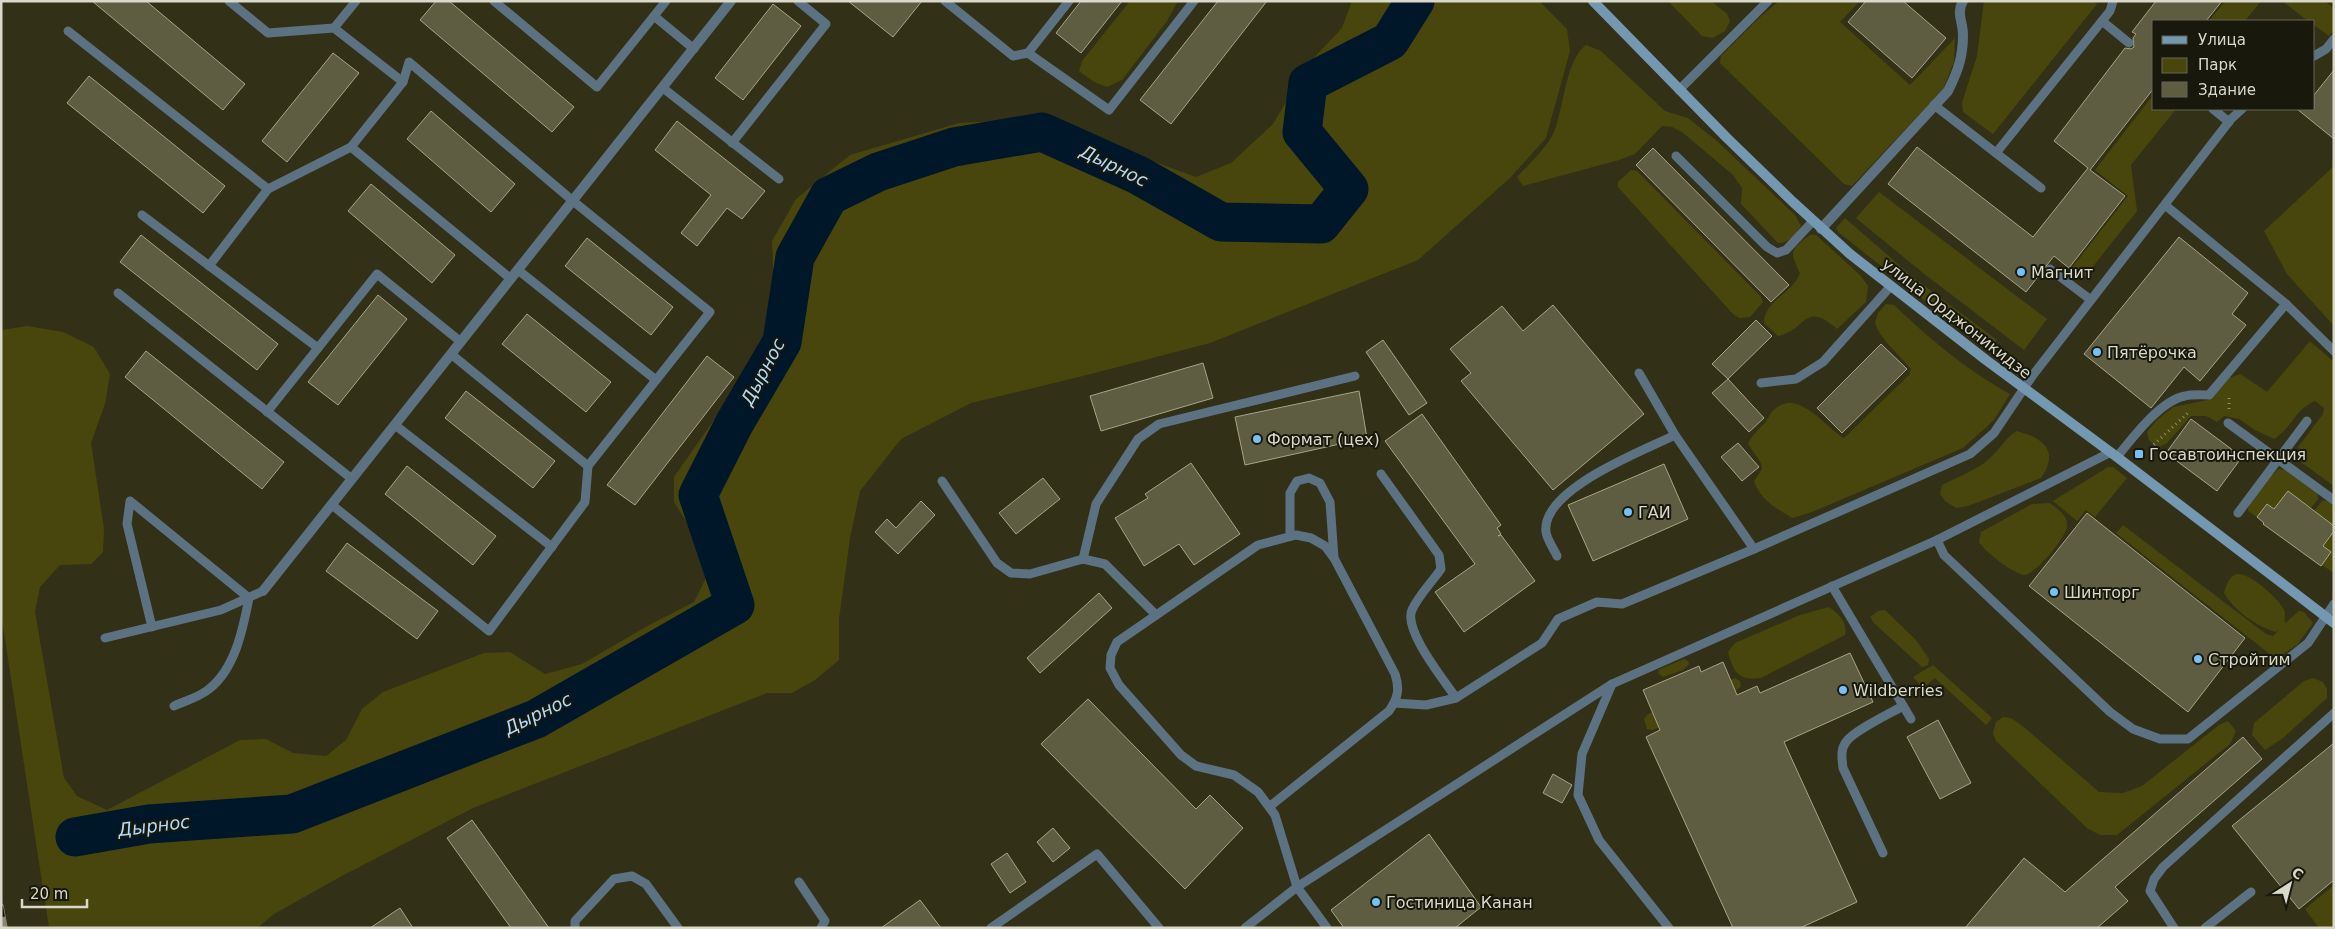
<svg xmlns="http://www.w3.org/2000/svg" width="2335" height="929" viewBox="0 0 2335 929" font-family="'DejaVu Sans',sans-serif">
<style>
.green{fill:#49460d}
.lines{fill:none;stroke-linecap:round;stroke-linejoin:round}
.river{stroke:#001629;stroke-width:39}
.building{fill:#5e5d42;stroke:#a6a587}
.path{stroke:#8c8a76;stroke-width:3;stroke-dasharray:1 4;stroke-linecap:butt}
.lane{stroke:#5c7283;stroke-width:9}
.street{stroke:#5c7283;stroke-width:10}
.secondary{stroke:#7497b2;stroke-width:10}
.rail-casing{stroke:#898773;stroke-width:5.5}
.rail{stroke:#18180c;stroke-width:4;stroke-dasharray:11;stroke-linecap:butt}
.poi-dot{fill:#77c0f7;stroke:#18180c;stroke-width:2}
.labels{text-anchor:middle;stroke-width:4;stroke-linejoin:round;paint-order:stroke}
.poi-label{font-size:16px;fill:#d9d8c9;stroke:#18180c;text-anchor:start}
.street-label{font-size:16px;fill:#d9d8c9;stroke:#18180c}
.water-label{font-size:18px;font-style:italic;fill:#aedafe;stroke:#18180c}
</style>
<rect width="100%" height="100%" fill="#323016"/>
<!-- green -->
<g class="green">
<polygon points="1130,1 1178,1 1167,21 1122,80 1107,87 1094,82 1079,71 1082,61"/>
<polygon points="1352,1 1539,1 1567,29 1570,51 1546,138 1510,178 1418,260 1210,343 1087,375 971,403 901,439 860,491 850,538 839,619 839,660 815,680 792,693 767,693 473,808 340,877 274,914 257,928 49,928 1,613 1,330 27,326 63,332 94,347 110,374 105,404 91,443 104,529 103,552 91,564 60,565 40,587 35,612 64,778 77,796 107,810 240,740 266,739 293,753 326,756 346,740 362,709 383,692 484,653 510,652 545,674 582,664 651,624 694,602 707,576 698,540 674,502 674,477 760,354 774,290 772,241 796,199 850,155 959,123 1037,119 1196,177 1231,163 1273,124 1309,63 1342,28"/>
<polygon points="1668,1 1711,1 1727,14 1730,21 1725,31 1713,38 1702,36"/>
<polygon points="1779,1 1860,1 1840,22 1910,85 1955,38 1954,62 1943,89 1852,186 1844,184 1720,63 1721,56 1760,17"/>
<polygon points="1984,1 2093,1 2097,4 1993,134 1963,112 1962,103 1965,93 1977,56"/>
<polygon points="2225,1 2261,1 2245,21 2209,21"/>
<polygon points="2282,1 2325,1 2334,9 2334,30 2329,36 2314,25 2314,21 2308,21"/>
<path d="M1586 45 1601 51 1665 111 1688 118 1717 141 1795 215 1801 226C1795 235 1790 243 1778 243L1741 204 1742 188 1733 175 1682 132 1672 127 1662 126 1635 154 1619 160 1523 186 1517 177C1529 164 1546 149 1554 132 1564 108 1565 61 1586 45Z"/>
<polygon points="2154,94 2154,109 2176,109 2131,165 2137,211 2083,279 2071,269 2128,196 2095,170"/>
<polygon points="2334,166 2334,326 2287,274 2264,231"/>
<polygon points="1631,170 1637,171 1761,297 1763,302 1750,317 1739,318 1733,314 1618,187 1618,182"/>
<polygon points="1879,192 2047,319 2024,350 1923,273 1856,218"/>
<polygon points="1845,218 1914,278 1997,340 1989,351 1838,232 1836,228"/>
<path d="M1810 235H1816L1860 275 1868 286 1866 302 1837 329C1804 300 1807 330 1778 336L1764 323C1764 300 1793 294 1800 273 1790 252 1789 250 1810 235Z"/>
<path d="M1886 304 1894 305C1933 342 1963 367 2010 394L1994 420 1963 448 1812 512 1792 518C1776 508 1760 500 1754 481L1762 469 1761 463 1748 444C1752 435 1758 430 1765 423 1767 420 1769 416 1771 413 1796 384 1823 426 1844 438L1909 375 1911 369C1899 354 1881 341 1875 323L1878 313Z"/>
<path d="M2310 341 2334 362V486L2302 463 2298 447 2323 414 2324 408 2315 401C2296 408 2291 429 2274 439L2255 430 2239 419 2224 416 2217 422 2206 416H2191L2167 443 2157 448 2149 440 2147 432 2156 421 2173 407 2208 400 2226 379 2240 374 2267 392Z"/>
<path d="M2016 431C2043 437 2060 451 2041 478L1968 506 1956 508 1945 501 1940 494 1942 485C1959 476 1981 469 1994 454 2002 446 2006 438 2016 431Z"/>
<polygon points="2108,467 2113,467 2127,478 2095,517 2086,510 2077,521 2053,501"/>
<path d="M2278 469 2285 470 2317 491 2318 499 2311 508 2288 491 2274 509 2267 504 2257 517 2248 511C2248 495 2269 479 2278 469Z"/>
<polygon points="2329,500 2334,502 2334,526 2314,511 2322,501"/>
<path d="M2049 503C2057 508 2068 515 2067 526 2067 537 2035 574 2025 575 2015 575 1984 551 1979 542L1981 532 2032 504Z"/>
<path d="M2123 525 2266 634 2273 636 2280 629 2276 632C2257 627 2233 609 2224 593 2226 586 2229 576 2237 574 2249 572 2278 598 2283 608 2286 612 2284 618 2285 623L2299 611 2304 612 2313 623 2297 645 2276 659 2116 533Z"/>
<polygon points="2334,531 2334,573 2322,565 2323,546"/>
<path d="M1829 607C1839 614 1848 623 1845 635L1761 678C1738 681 1734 673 1728 652L1735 643 1800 615Z"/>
<polygon points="1885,610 1916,640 1929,659 1928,665 1922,667 1874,623 1870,617 1878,611"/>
<polygon points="1684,659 1688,661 1689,664 1683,670 1663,677 1659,674 1658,670"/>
<polygon points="1933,665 1992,718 1986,725 1935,678 1923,688 1913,677"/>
<polygon points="1735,678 1740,681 1741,686 1736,691 1653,730 1647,729 1644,719 1648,714"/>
<polygon points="2313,678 2323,682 2327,689 2327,698 2283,738 2265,750 2252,735 2254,723 2304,681"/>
<polygon points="2003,717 2011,718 2024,727 2099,792 2123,793 2142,786 2219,725 2228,721 2236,731 2230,744 2117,835 2100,835 2087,828 1996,741 1993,733 1996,722"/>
<polygon points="2334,885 2334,928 2319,928 2305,909"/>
</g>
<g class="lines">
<!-- river -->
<polyline class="river" points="75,837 149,824 292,814 536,719 735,605 698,495 734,424 782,342 795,257 829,196 878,172 954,147 1042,132 1138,175 1221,222 1321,224 1349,189 1302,132 1308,83 1390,41 1415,1"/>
</g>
<!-- building -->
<g class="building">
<polygon points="92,1 146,1 245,84 223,110"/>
<polygon points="436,1 449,1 574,107 552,132 420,20"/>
<polygon points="848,1 922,1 893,37"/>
<polygon points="1081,1 1122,1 1081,53 1056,33"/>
<polygon points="1218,1 1267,1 1171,124 1140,100"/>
<polygon points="1866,1 1903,1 1946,38 1912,78 1848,22"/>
<polygon points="2156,1 2222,1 2206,21 2154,21 2154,88 2090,170 2125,196 2069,268 2054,256 2026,292 1888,184 1917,147 2033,237 2088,168 2054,141 2125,48 2131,49 2134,47 2133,38 2136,34 2132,32"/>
<polygon points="773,4 801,26 743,100 715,78"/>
<polygon points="333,53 359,73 287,162 262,141"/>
<polygon points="2334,70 2334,139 2297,109 2314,109 2314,95"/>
<polygon points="89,76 225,186 203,213 67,103"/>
<polygon points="431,111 515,184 491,212 407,139"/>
<polygon points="677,121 765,191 742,219 727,208 697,246 681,233 711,195 655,150"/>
<polygon points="1653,148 1789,285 1771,302 1636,165"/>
<polygon points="371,184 455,255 432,283 348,211"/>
<polygon points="141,235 278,344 257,370 120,262"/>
<polygon points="2179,237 2248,293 2232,314 2246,325 2200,381 2184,367 2151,408 2084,354"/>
<polygon points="587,238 673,307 651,335 565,266"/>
<polygon points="378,295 407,319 338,405 308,382"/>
<polygon points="1553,305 1644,414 1553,490 1461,381 1471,373 1450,349 1502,306 1523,331"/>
<polygon points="527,314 611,382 586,412 502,344"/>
<polygon points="1756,320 1772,336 1728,379 1712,364"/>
<polygon points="1383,340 1427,403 1409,415 1366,352"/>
<polygon points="1881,344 1907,369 1842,433 1817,408"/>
<polygon points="146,351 284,462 262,489 125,377"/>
<polygon points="707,356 734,377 635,505 607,485"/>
<polygon points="1203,363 1213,398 1101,431 1090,396"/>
<polygon points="1728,379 1764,418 1749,432 1712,393"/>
<polygon points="466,391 555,461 533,488 445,418"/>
<polygon points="1359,391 1367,438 1245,465 1235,417"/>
<polygon points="1422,414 1501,525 1497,528 1501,534 1498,536 1501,535 1535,581 1464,632 1435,592 1475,564 1385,441"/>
<polygon points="2191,419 2242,457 2217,491 2166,453"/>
<polygon points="1738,443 1759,467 1742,481 1721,457"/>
<polygon points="1191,463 1240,534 1194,565 1179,544 1144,566 1115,518 1148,498 1145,494"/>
<polygon points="1664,464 1688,519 1593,561 1568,505"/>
<polygon points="407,466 496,536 473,565 385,494"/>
<polygon points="1043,478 1060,499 1016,534 999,513"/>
<polygon points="2288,491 2334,526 2334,531 2323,546 2331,552 2321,566 2263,524 2264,523 2257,517 2267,504 2274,509"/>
<polygon points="921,501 935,515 898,554 875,532 887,519 896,528"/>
<polygon points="2087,513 2245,638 2188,712 2029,586"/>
<polygon points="347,543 438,611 417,639 326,571"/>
<polygon points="1099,593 1112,608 1040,673 1027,658"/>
<polygon points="1850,653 1873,702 1784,742 1857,902 1800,928 1733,928 1646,737 1660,730 1643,690 1699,666 1701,672 1723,662 1737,695 1757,686 1760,693"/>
<polygon points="1088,699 1196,809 1210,795 1243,828 1185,889 1041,744"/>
<polygon points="1938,720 1971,783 1940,799 1907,737"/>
<polygon points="2243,737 2262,759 2115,887 2128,901 2097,928 1965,928 2024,858 2065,892"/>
<polygon points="2334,743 2334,880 2299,909 2232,826"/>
<polygon points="1553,774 1572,785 1562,803 1543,793"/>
<polygon points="472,820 549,928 511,928 447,838"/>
<polygon points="1053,828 1070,848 1053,862 1037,842"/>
<polygon points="1429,834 1481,907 1455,928 1344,928 1331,910"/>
<polygon points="1007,853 1026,882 1010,893 991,864"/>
<polygon points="920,900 941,928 881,928"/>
<polygon points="400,908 413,928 370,928"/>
</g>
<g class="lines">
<!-- path -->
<g class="path">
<polyline points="2229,409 2229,396"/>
<polyline points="2150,448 2190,411"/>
</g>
<!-- lane -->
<g class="lane">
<polyline points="229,1 268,33 334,28 403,82 351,147"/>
<polyline points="494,1 597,87 654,16"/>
<polyline points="666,1 654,16 694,49"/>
<polyline points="945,1 1013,56 1028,53 1109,110 1194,1"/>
<polyline points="2102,21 2129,43"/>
<polyline points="334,28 356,1"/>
<polyline points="68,31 268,189 209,266"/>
<polyline points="1028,53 1069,1"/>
<polyline points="2314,56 2326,49 2334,39"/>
<polyline points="403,82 409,62 573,201 710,312 588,466 451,354"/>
<polyline points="663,88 779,179"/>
<polyline points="1679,90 1768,1"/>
<polyline points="1934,105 2041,188"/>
<polyline points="2213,109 2229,122"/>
<polyline points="732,143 826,24 798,1"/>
<polyline points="1996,153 2102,21 2110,11 2113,1"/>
<polyline points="1676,156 1767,247 1777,253 1786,250 1813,221"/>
<polyline points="268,189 351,147 511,279"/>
<polyline points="2165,205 2286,304 2334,351"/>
<polyline points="142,215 318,348"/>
<polyline points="2050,269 2091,300"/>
<polyline points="518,270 656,380"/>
<polyline points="118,293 352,479"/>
<polyline points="1639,373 1675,435 1754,549"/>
<polyline points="1761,383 1796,379 1823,362 1890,287"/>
<polyline points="267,412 377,274 461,342"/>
<polyline points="2228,423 2334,500"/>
<polyline points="395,425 552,547"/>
<path d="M2117 457C2132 438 2161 400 2185 396 2193 394 2201 395 2209 395L2286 304"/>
<path d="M1381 474 1439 555 1441 569C1432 582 1418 596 1412 610 1403 630 1444 680 1456 698"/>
<polyline points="942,481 997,563 1011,573 1030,574 1083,559 1105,564 1156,615"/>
<polyline points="332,505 489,631 585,502 588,466"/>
<polyline points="2238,513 2307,421"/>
<polyline points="1290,536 1290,493 1297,481 1309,478 1320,483 1330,502 1334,558"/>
<polyline points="1937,540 1944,555 2110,712 2133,729 2160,739 2188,739 2308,643 2334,604"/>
<path d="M1557 556C1554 549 1547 540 1546 532 1541 489 1643 451 1675 435"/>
<polyline points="1083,559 1096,504 1138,439 1159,424 1355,376"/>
<polyline points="1832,586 1911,719"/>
<path d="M152 627 127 524 130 501 249 598C243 629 235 669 209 689 200 697 185 701 174 706"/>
<polyline points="105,638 221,610 263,591"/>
<polyline points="1612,684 1582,754 1578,795 1599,840 1669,928"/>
<polyline points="1394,703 1426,705 1456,698 1542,643 1558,619 1597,602 1622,604 1754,549 1970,454 1994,433 2033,375 2231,119 2242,109"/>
<path d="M1269 807 1389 711C1398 698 1400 689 1395 674L1334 558 1325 546 1311 538 1296 535 1258 545 1117 642 1111 655 1110 668 1119 685 1181 755 1196 766 1234 775 1258 792 1275 815 1297 887 1327 928"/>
<path d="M1883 853 1843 768C1842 759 1840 750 1846 742 1853 731 1891 713 1903 706"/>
<polyline points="799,882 825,921 821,928"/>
<polyline points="575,928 575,921 614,879 632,876 646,884 678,928"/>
<polyline points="991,928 1097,854 1159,928"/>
<polyline points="1245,928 1297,887 1612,684 1937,540 2111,452"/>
<polyline points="2174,928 2150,891 2154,879 2163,867 2334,713"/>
<polyline points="2205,928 2251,892"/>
</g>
<!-- street -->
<g class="street">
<path d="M1821 229 1948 91C1958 71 1963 57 1963 35 1963 22 1956 13 1963 1"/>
<polyline points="263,591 731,1"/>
</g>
<!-- secondary -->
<polyline class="secondary" points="1593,1 1727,138 1793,202 1850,254 1986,360 2117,457 2334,623"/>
<defs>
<polyline id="rail" points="1,906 5,928"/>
</defs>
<!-- rail casing -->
<use href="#rail" class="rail-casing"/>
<!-- rail -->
<use href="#rail" class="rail"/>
</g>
<!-- markers -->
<g class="poi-dot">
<circle cx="2021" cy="272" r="5"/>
<circle cx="2097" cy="352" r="5"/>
<circle cx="1257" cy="439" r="5"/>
<rect x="2134" y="449" width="10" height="10" rx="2.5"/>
<circle cx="1628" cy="512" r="5"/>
<circle cx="2054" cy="592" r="5"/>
<circle cx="2198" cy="659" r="5"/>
<circle cx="1843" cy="690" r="5"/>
<circle cx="1376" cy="902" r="5"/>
</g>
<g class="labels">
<!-- poi labels -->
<g class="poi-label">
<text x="2031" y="278">Магнит</text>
<text x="2107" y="358">Пятёрочка</text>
<text x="1267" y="445">Формат (цех)</text>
<text x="2149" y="460">Госавтоинспекция</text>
<text x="1638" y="518">ГАИ</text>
<text x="2064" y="598">Шинторг</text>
<text x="2208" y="665">Стройтим</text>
<text x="1853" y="696">Wildberries</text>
<text x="1386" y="908">Гостиница Канан</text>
</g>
<!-- street labels -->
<g class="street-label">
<text transform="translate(1957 318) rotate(38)" y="6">улица Орджоникидзе</text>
</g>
<!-- water labels -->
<g class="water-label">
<text transform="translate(1114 166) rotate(26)" y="6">Дырнос</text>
<text transform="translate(763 372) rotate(-62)" y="6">Дырнос</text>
<text transform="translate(538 714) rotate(-26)" y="6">Дырнос</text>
<text transform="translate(154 826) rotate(-7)" y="6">Дырнос</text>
</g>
</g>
<!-- border -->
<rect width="2335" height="929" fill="none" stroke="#d9d8c9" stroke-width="5"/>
<!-- legend -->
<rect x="2152" y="20" width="162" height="90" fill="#18180c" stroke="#656558"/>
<rect x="2162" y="36" width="25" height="8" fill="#7497b2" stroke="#656558"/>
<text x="2198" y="45" font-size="15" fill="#d9d8c9">Улица</text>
<rect x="2162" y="58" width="25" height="15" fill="#49460d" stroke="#656558"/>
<text x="2198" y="70" font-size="15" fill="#d9d8c9">Парк</text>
<rect x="2162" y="82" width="25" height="15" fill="#5e5d42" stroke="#656558"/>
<text x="2198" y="95" font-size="15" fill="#d9d8c9">Здание</text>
<!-- north arrow -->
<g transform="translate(2290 884) rotate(36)" stroke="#18180c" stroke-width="4" paint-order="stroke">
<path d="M0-4L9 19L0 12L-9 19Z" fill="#d9d8c9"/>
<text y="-8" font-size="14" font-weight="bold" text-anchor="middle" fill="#d9d8c9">С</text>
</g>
<!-- scale -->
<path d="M22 899v8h65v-8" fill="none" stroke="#d9d8c9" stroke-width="2.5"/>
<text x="30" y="899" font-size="15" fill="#d9d8c9" stroke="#18180c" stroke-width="4" paint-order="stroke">20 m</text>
</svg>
